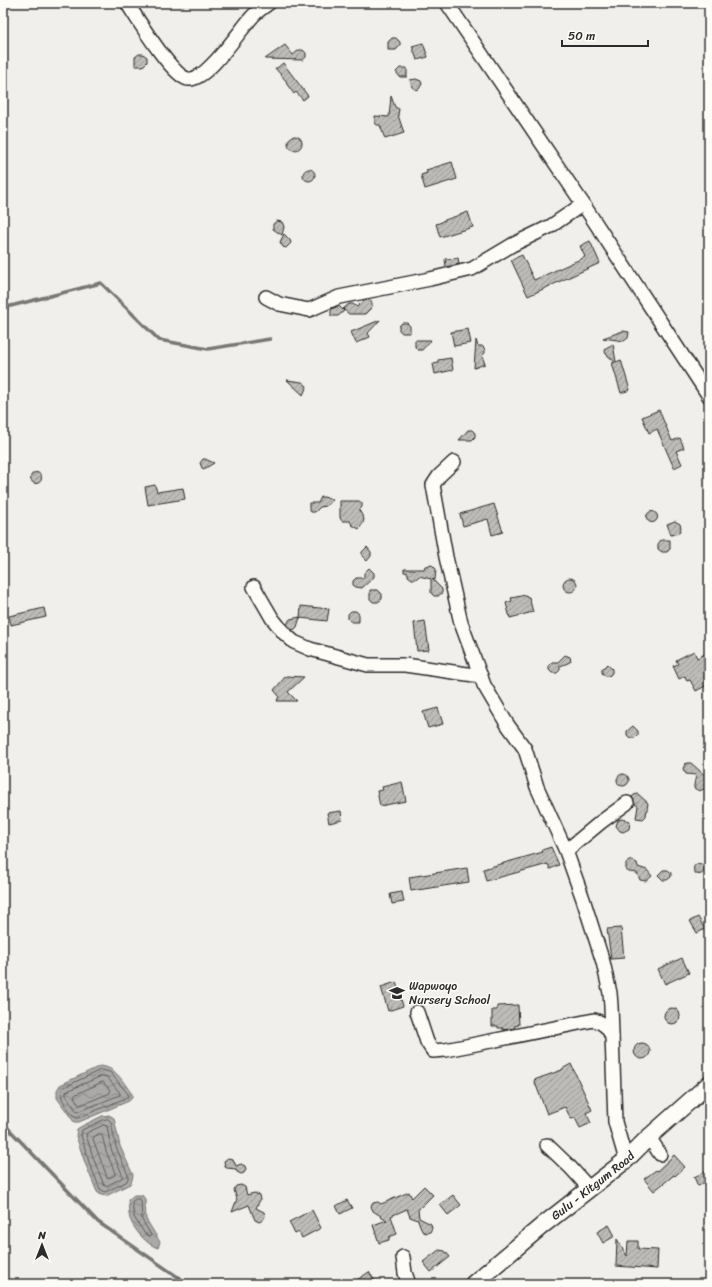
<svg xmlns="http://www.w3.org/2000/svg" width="712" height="1287" viewBox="0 0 712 1287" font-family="Sriracha,sans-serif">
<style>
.water{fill:url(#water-waves);stroke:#777775}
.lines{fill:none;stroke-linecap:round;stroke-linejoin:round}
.shore{stroke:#5e5d5d;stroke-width:1}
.stream{stroke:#777775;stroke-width:3.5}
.building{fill:url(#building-hatch);stroke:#2b2b2b}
.minor-casing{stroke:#2b2b2b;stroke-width:16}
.major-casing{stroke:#2b2b2b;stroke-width:19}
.minor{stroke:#fdfcf7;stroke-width:13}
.major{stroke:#fdfcf7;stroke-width:16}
.labels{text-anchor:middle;stroke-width:3;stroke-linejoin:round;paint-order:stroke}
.poi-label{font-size:12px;fill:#2b2b2b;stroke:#fdfcf7;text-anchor:start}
.street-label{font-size:12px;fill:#2b2b2b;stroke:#fdfcf7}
</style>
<defs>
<pattern id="water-waves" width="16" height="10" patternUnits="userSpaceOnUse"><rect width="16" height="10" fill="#aaa9a7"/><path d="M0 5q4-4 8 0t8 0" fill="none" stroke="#8b8a88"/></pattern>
<pattern id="building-hatch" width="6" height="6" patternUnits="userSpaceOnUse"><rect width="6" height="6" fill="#bdbcb8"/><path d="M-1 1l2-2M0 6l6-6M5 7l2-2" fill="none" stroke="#9a9996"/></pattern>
</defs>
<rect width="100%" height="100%" fill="#f0efeb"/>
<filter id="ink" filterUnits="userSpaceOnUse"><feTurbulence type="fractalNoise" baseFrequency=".025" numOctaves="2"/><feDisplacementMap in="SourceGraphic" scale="8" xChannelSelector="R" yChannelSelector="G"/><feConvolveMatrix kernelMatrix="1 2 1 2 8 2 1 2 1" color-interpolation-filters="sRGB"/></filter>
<g filter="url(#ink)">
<!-- water -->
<g class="water">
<path d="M100 1066C116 1067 123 1082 132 1094V1098L129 1101 79 1122H74L57 1098V1090L60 1085Z"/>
<polygon points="109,1115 114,1118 120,1146 133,1175 132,1180 130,1184 106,1196 101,1195 97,1192 85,1163 76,1136 77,1129 80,1127 102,1116"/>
<path d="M134 1195H142L145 1199 146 1219 160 1242 158 1248C147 1245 134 1230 130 1219 128 1213 129 1205 128 1200Z"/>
</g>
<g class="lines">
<!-- shore -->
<g class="shore">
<path d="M101 1070 110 1072 128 1094V1097L78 1118H76C69 1111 57 1097 63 1088Z"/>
<polygon points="102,1076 107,1077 120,1093 120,1095 77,1112 66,1095 66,1092"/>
<polygon points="103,1082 110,1090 110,1093 81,1105 79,1105 74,1097 75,1095"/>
<polygon points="108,1119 111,1122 116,1147 128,1175 128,1179 126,1182 105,1192 100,1189 89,1162 81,1135 82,1130 103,1120"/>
<polygon points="104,1125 107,1126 111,1149 123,1176 122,1178 106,1186 104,1185 94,1160 86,1135 87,1133"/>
<polygon points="100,1134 102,1135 106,1151 115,1173 115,1175 109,1178 107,1177 93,1139 94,1137"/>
<polygon points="136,1199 140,1199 141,1201 142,1220 151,1235 150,1237 145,1234 134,1217 132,1202"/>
</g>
<!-- stream -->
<g class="stream">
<polyline points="3,308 101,283 159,340 208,349 270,339"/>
<polyline points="3,1123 98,1222 188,1284"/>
</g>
</g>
<!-- building -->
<g class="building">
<polygon points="392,38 396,38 400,42 400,46 396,50 388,50 388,42"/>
<polygon points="423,43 428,57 417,60 412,46"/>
<polygon points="285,45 293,55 299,50 303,50 306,53 306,57 303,60 265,59"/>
<polygon points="139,54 143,54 147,57 147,62 143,66 135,66 135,57"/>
<polygon points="283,63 308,96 303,100 296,92 294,94 286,83 287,82 275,68 277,68"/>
<polygon points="400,68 407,68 407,77 400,77 396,72"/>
<polygon points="416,79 421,81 422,84 419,89 416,90 412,87 410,80"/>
<polygon points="391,96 395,107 399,109 398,115 404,133 385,139 380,125 377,125 375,123 375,116 389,117"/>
<circle cx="295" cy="143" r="7"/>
<polygon points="452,162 457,179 425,189 421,175 427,173 426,170"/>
<circle cx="309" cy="175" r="6"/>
<polygon points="468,212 473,227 440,237 436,224 442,222 442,221"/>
<polygon points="277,221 282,222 283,224 284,227 282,235 273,229 273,224"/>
<polygon points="284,234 290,240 291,243 286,248 283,247 280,242"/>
<polygon points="590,241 600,263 528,296 511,260 522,255 534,280 585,257 580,246"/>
<polygon points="458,258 459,264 446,267 445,259"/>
<polygon points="369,299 372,303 372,307 365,314 349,314 343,309 349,304 353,304 357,307 364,300"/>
<polygon points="339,306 344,311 338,316 331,316 331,309"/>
<polygon points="380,320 368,333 370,337 356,343 351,332"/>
<polygon points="402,323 407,323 410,326 410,333 402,333 399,330 399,326"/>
<polygon points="468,329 471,343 454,346 451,332"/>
<polygon points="623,331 629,332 628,338 624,341 603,338"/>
<polygon points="415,340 431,340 422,350 418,350 415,347"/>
<polygon points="476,340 478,346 482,346 485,349 485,353 482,356 485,364 474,368"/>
<polygon points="613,344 616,362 621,360 630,390 621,393 612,363 615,362 606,354 604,349"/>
<polygon points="451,358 453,370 435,374 433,364 438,363 438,360"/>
<polygon points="287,380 302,382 307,386 303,395"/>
<polygon points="659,410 672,441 680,438 684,448 676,451 682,464 674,468 657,429 649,433 642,417"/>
<polygon points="468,430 472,430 475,433 475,437 472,440 459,440"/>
<polygon points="203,459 205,459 214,463 204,469 202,468 200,463"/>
<circle cx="36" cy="478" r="5.5"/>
<polygon points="155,485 157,492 183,488 185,499 148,505 145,487"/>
<polygon points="321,497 324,497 333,500 326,506 320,507 315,512 311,512 309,509 309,503 318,503"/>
<polygon points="340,501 359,501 362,503 362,507 359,510 364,519 363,523 359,529 352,525 350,521 342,521 340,518"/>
<polygon points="494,504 503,532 492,535 488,519 463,526 460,514"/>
<circle cx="652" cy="517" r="5.5"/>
<polygon points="675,521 680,524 681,528 679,533 671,535 667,524"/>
<polygon points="661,540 670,540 670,549 667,552 662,552 658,549 658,544"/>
<polygon points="367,547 371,552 371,556 367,561 362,556 362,552"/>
<polygon points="432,565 436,569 435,580 432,579 442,589 442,593 438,596 434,596 431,593 431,579 419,576 416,579 412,579 408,576 408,573 404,572 404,569 424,569 425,566"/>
<polygon points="369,568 374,573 374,577 362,588 356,587 353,585 353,581 356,578 364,578 364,573"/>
<circle cx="570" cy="585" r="7"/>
<polygon points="370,590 378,590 382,594 382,599 378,602 373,602 370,599"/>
<polygon points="526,595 527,597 529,597 533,612 510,618 506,603 512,601 511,598"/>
<polygon points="301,606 329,609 327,621 300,618"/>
<polygon points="44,608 46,617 11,625 9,616"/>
<polygon points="351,611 356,611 359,614 359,622 351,622 348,619 348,614"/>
<polygon points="300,617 297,627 295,629 292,630 287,624 290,619"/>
<polygon points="425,621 429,650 417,651 414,623"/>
<polygon points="694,651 697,658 705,654 709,663 709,665 705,667 709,676 709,684 696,691 690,680 687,681 685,676 679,679 673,666 678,664 676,660"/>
<polygon points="565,655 570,657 571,661 568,663 560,666 560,670 557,673 552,673 549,670 549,665 552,662 558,662"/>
<polygon points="607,664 612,669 612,673 609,676 605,676 602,673 602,669"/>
<polygon points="286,676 304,677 288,692 297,701 277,701 279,696 274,690"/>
<polygon points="438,708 443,724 428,728 423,712"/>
<polygon points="633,726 638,731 638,735 635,738 630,738 627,735 627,731"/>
<polygon points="688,763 691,763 709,779 709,787 699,791 694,788 694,785 696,775 686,774 683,769 685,764"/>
<circle cx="623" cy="780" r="6"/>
<polygon points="402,782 406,801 380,806 377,791 383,790 382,787"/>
<polygon points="638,794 648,803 646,816 643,819 636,818 638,806 635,804 632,797 634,795"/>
<polygon points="341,811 342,820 329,823 327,813"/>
<polygon points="623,819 630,821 629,829 623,832 620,831 616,826 618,820"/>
<polygon points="551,847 559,865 550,869 548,864 486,881 483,869 543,852 542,850"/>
<polygon points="631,860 637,863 638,867 647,870 652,876 646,881 640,880 637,873 629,872 626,870 626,863"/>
<circle cx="699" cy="869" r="5.5"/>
<polygon points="467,868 469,882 411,891 409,877"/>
<polygon points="663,870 668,870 671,873 671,877 667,880 663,880 658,875"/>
<polygon points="402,892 404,902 392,904 390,894"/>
<polygon points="698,917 705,929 697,933 690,921"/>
<polygon points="621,928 624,958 611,959 607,929"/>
<polygon points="682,958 689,973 665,984 658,969"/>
<polygon points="396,982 403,1006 388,1011 381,987"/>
<polygon points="518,1005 519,1025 514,1026 515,1028 503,1030 503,1028 498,1028 498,1026 492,1026 492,1010 497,1010 497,1006"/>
<circle cx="672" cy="1016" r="8"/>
<circle cx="642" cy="1051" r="8"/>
<polygon points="571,1064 592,1110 586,1113 591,1123 580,1128 575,1118 571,1119 565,1107 547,1114 534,1080 562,1070 562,1069"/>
<polygon points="674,1155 685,1167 675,1176 674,1175 654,1191 644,1179 656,1170 657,1171"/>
<polygon points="228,1158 233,1159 236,1166 241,1164 245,1166 246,1169 244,1173 241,1174 237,1172 236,1169 227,1168 225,1167 224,1161"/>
<polygon points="709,1170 709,1181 698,1186 694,1177"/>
<polygon points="241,1185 245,1187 247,1195 254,1193 259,1195 260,1200 256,1208 264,1212 265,1216 263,1220 259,1222 255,1220 249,1205 232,1212 237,1199 234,1190 236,1186"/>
<polygon points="424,1186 433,1195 418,1210 419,1218 431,1224 432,1228 430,1232 426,1233 422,1231 418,1220 410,1217 407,1209 391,1216 397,1234 389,1237 389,1240 379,1243 373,1225 387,1220 373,1211 371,1206 373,1203 378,1202 381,1204 409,1192 412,1198"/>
<polygon points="453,1195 461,1205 448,1215 440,1205"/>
<polygon points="347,1200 352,1208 340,1214 336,1206"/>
<polygon points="312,1210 321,1228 302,1238 299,1232 295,1234 289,1222"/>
<polygon points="609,1225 615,1236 603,1243 597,1232"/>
<polygon points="617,1239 627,1256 628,1241 638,1241 638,1249 658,1250 657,1269 616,1266"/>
<polygon points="439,1250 445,1251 450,1257 431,1272 423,1262"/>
<polygon points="369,1272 377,1284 351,1284"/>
</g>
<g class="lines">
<defs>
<g id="minor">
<path d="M127 3C137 18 172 76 188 79 206 82 240 30 252 17 257 11 264 7 269 3"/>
<polyline points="447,3 583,204 709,396"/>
<polyline points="266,297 279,304 309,310 339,297 430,279 472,269 512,245 551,226 583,204"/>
<polyline points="454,462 439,476 433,485 446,557 461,623 484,685 507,724 525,749 537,787 566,851 583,899 603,962 610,993 611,1006 615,1122 626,1160"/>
<polyline points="254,587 272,618 284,633 294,642 310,649 368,665 405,665 481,676"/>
<polyline points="566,851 601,822 627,803"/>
<path d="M417 1012 427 1042 433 1051 445 1050 466 1046 594 1020C604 1023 608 1027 612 1037"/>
<polyline points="649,1137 660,1154"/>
<polyline points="547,1145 570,1167 589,1188"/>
<polyline points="403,1257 405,1273 409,1284"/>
</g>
<g id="major">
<path id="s1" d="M473 1284 543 1225 626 1160 649 1137 709 1084"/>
</g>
</defs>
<!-- minor casing -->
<use href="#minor" class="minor-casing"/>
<!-- major casing -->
<use href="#major" class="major-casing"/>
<!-- minor -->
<use href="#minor" class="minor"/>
<!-- major -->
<use href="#major" class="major"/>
</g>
</g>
<!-- icons -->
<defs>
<symbol id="school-bare" viewBox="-9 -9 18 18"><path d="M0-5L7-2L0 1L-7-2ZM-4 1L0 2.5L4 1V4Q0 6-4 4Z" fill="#2b2b2b" stroke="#fdfcf7" stroke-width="2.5" paint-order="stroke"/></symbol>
</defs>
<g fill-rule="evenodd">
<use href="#school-bare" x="386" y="982" width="22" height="22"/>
</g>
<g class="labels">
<!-- poi labels -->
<g class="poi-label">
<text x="409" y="990">Wapwoyo<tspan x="409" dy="14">Nursery School</tspan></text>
</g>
<!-- street labels -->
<g class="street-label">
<text dy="4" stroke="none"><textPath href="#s1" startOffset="155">Gulu - Kitgum Road</textPath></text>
</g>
</g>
<!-- margin -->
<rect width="712" height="1287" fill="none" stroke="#fdfcf7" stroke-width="16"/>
<rect x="8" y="8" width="696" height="1271" fill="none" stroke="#2b2b2b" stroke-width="1.5" filter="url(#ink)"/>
<!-- north arrow -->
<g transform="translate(42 1245)" stroke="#fdfcf7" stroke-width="3" paint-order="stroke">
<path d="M0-3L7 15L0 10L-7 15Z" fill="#2b2b2b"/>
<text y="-6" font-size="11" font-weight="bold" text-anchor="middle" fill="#2b2b2b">N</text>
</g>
<!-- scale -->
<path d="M562 40v6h86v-6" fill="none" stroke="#2b2b2b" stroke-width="2"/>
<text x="568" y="40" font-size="12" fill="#2b2b2b" stroke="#fdfcf7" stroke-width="3" paint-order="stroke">50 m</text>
</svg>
